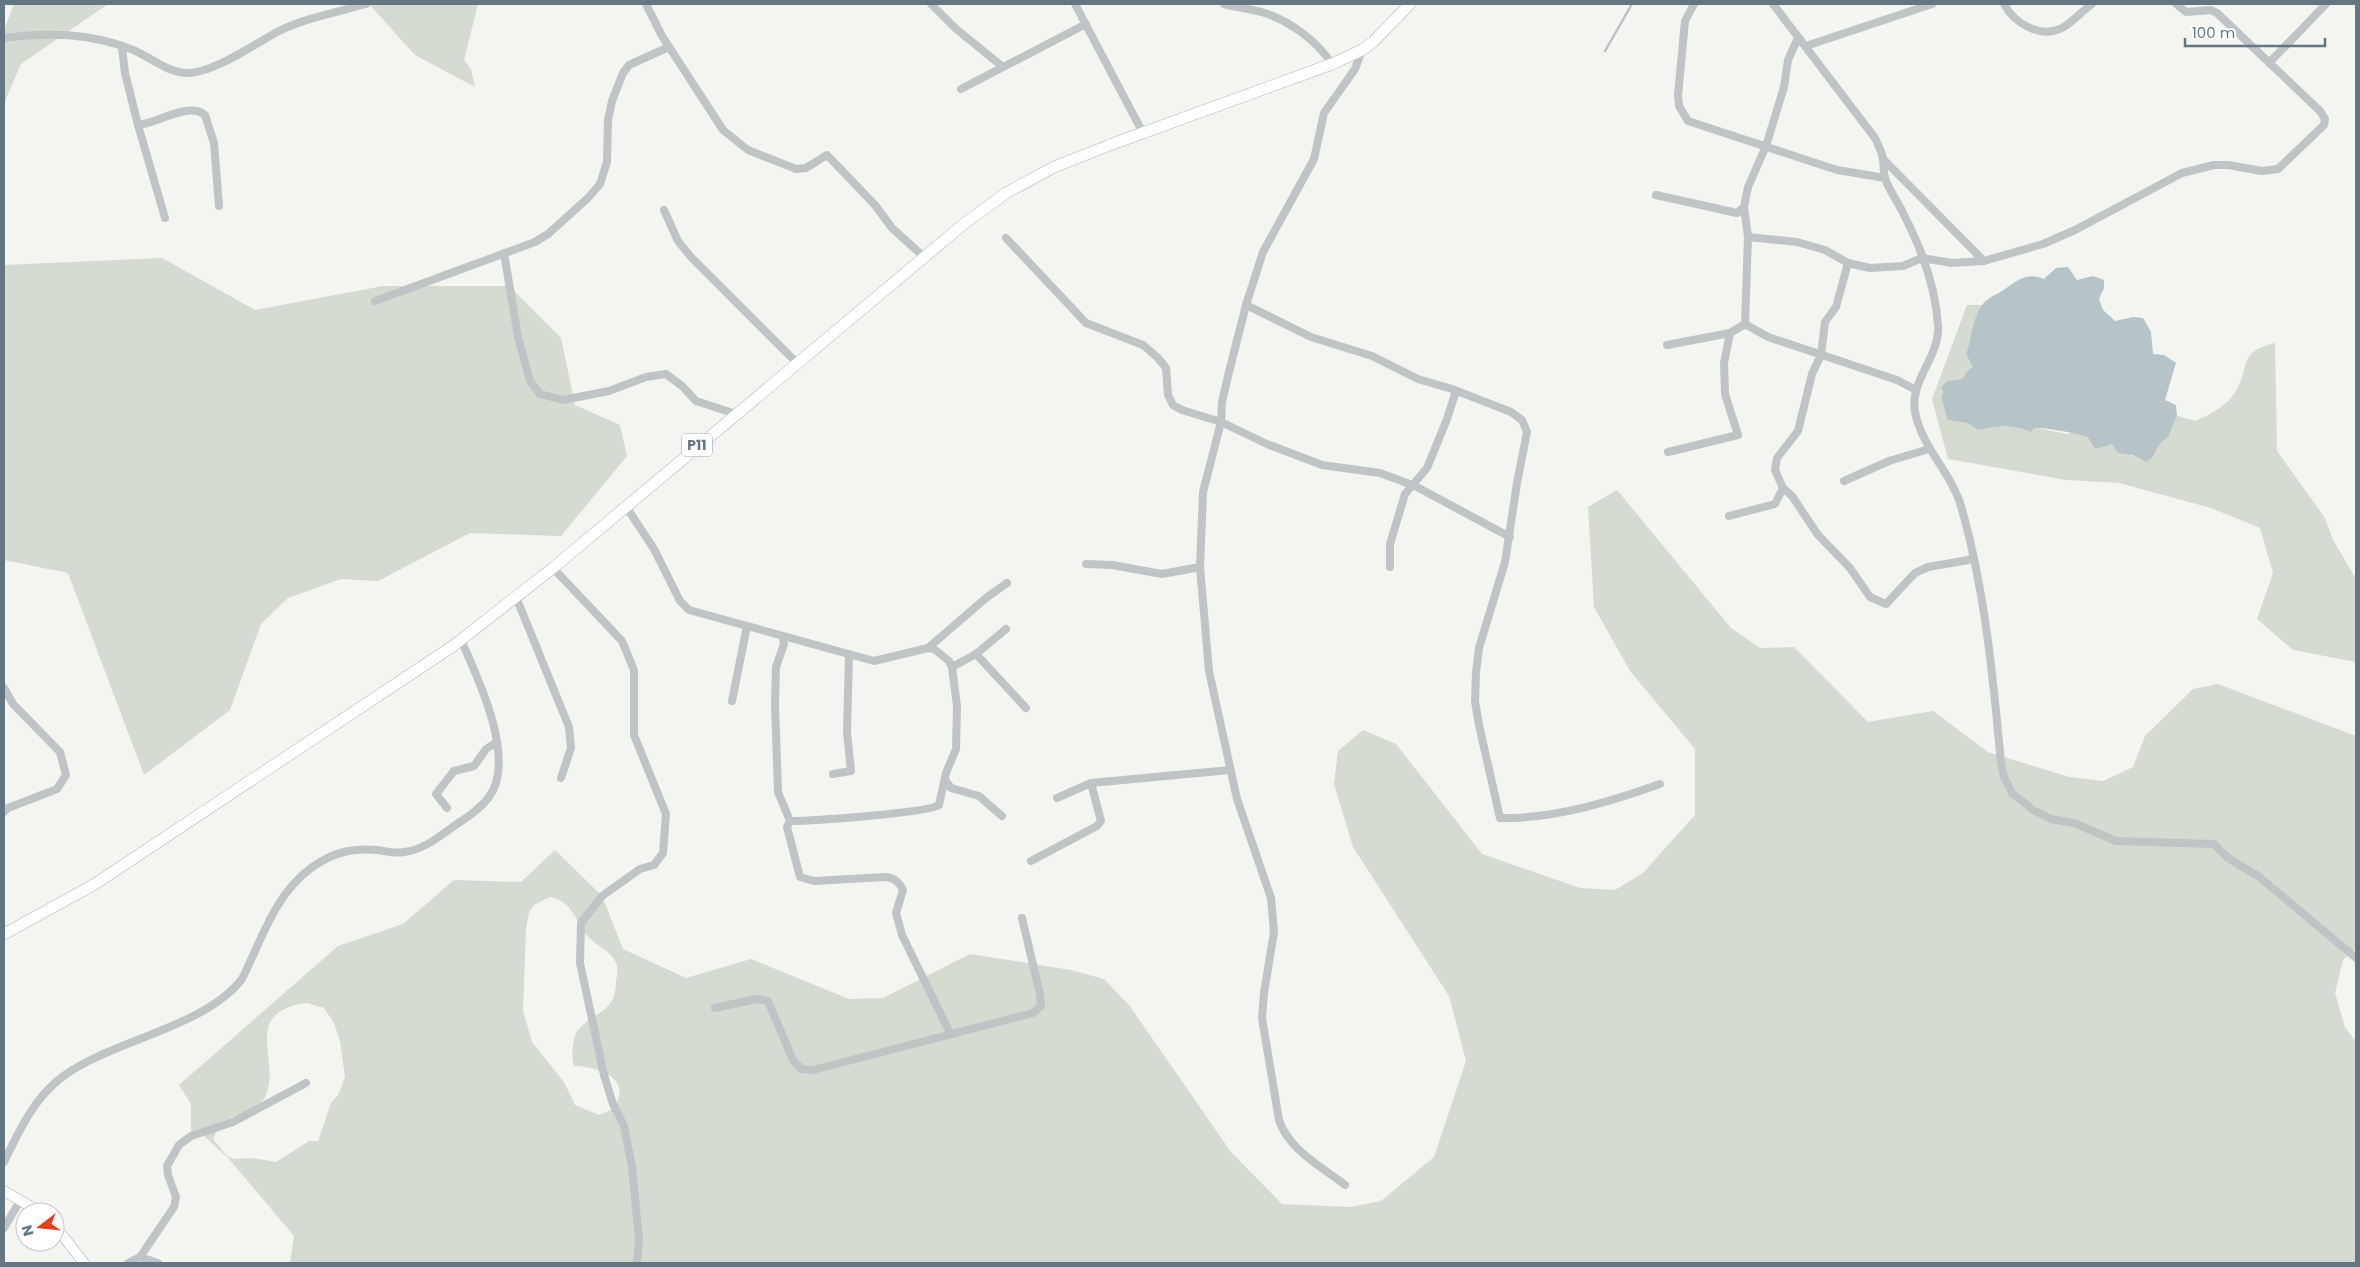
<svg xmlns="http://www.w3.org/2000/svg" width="2360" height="1267" viewBox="0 0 2360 1267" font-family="Poppins,sans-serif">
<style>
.green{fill:#d5dbd1;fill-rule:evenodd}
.water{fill:#b6c4c7}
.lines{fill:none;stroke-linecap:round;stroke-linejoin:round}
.stream{stroke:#b6c4c7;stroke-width:2.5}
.secondary-casing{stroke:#b1b7bb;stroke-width:11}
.primary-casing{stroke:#b2b7ba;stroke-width:12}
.street{stroke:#bfc4c6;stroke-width:8}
.secondary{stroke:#fff;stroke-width:10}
.primary{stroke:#fff;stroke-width:11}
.labels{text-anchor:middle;stroke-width:5;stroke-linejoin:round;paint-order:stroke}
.shield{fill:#fff;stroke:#929fa7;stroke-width:1}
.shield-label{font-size:14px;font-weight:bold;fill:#637681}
</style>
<rect width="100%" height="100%" fill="#f4f4f0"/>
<!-- green -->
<g class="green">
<polygon points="14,4 108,4 21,64 4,103 4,30"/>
<polygon points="369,4 478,4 464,60 471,69 475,87 415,55"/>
<polygon points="162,258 255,310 383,286 509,286 561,338 575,405 620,425 627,456 561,536 470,533 378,581 341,579 288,598 261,624 230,710 144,775 68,573 4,560 4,265"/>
<path d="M1967 305H1982C1974 321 1972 337 1966 354L1974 367 1968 370 1962 379 1947 381 1941 397 1949 420 1967 423 1978 430C1994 426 2014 424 2030 432L2038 428 2067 434 2075 432 2087 437 2097 449 2112 444C2123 452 2134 456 2146 462L2152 458 2159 445 2168 437 2177 416 2196 421C2210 414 2225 407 2234 394 2251 369 2236 352 2275 343L2277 451 2325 518 2333 540 2356 579V662L2293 650 2257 619 2273 573 2260 528 2211 508 2119 483 2066 480 1948 459 1932 399Z"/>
<path d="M1617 490 1731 628 1760 648 1794 647 1868 722 1933 711 1988 752 2069 777 2103 781 2133 767 2145 736 2193 689 2218 684 2356 736V949L2343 960 2335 993 2345 1027 2356 1042V1263H290L294 1236 229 1159 204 1136H191V1104L179 1085 338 946 403 924 454 880 521 882 555 850 602 896 623 949 686 978 751 959 849 999 883 998 970 954 1071 970 1104 979 1129 1005 1231 1152 1282 1204 1350 1207 1381 1201 1434 1157 1466 1061 1449 996 1353 847 1334 784 1338 751 1363 730 1396 744 1482 854 1580 888 1615 890 1643 873 1695 815V749L1630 671 1594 607 1588 507ZM550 897C570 900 575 918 585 933 593 945 614 951 617 966 618 970 617 976 616 981 616 1013 596 1010 579 1029 572 1037 571 1056 574 1066 588 1066 616 1072 619 1088 621 1094 617 1102 615 1108L599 1115 575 1105 564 1082 532 1042 523 1011 526 929 529 912 534 905ZM307 1003 324 1008 334 1023 340 1041 345 1077 338 1095 331 1103 318 1141H309L276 1162 252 1158 234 1159 227 1156 213 1139C215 1135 217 1129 220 1126 231 1113 253 1114 263 1100 286 1067 236 1012 307 1003Z"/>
</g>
<!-- water -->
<path class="water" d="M2068 267 2077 280 2093 276 2104 280V288L2099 299 2103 310 2115 321 2133 317 2143 318 2151 332 2153 354 2164 355 2176 363 2165 400 2176 405 2177 416 2168 437 2159 445 2152 458 2146 462 2133 455 2118 453 2112 444 2097 449C2092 446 2091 441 2087 437 2083 434 2042 427 2037 428 2034 429 2032 431 2030 432 2014 424 1994 426 1978 430L1967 423 1948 420 1941 397 1943 392 1941 387 1947 381 1962 379 1968 370 1973 367 1966 354C1972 338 1972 319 1982 305 1988 297 1997 295 2005 289 2018 280 2028 272 2044 279L2056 268Z"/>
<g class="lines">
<!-- stream -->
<polyline class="stream" points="1605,51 1632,4"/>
<defs>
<g id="secondary">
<polyline points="4,1191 40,1212"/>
<polyline points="55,1226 84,1263"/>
</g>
<polyline id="primary" points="4,934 95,884 453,646 553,568 965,223 1006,193 1054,167 1115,143 1332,64 1362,50 1373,42 1410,4"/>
</defs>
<!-- secondary casing -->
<use href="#secondary" class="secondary-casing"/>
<!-- primary casing -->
<use href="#primary" class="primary-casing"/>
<!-- street -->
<g class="street">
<polyline points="646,4 662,36 723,130 748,150 796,169 806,168 827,155 875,205 892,228 924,257"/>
<polyline points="931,4 955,28 1003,67"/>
<polyline points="1075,4 1143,133"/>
<path d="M1224 4C1236 7 1249 9 1262 12 1290 21 1316 40 1332 64"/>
<polyline points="1694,4 1685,21 1678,95 1679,106 1688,121 1837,170 1885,178"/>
<path d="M1773 4 1875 138C1878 145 1882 152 1883 159 1884 165 1883 172 1885 178 1889 191 1899 203 1904 215 1921 248 1936 289 1938 326 1940 357 1909 381 1915 412 1922 448 1951 472 1961 506 1985 590 1993 677 2001 763L2004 777 2012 793 2033 810 2051 819 2074 823 2116 841 2214 844 2228 858 2258 876 2356 958"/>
<path d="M2004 4C2014 23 2040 39 2062 28 2073 22 2082 11 2092 4"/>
<path d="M4 38C48 32 89 33 131 49 149 56 166 72 186 73 211 75 256 43 279 31 306 18 337 12 366 4"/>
<polyline points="1806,46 1932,4"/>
<path d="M122 47 125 73 138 125C156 124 189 101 205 115L214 143 219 206"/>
<polyline points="2269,63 2326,4"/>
<polyline points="961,89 1086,24"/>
<polyline points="138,125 165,218"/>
<polyline points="1883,159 1984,261"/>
<polyline points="1656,195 1737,213 1744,207"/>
<polyline points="664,210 678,241 691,257 797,363"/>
<polyline points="1748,237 1797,242 1825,250 1848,263 1870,268 1903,266 1922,258 1952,263 1984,261 2043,244 2075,230 2182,173 2214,165 2228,165 2262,171 2278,169 2324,125 2325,119 2320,111 2217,13 2211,10 2186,12 2176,4"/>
<polyline points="1006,238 1086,323 1143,345 1158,358 1166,368 1168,395 1173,405 1182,410 1221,422 1267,444 1322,465 1380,473 1415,486 1510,537"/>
<polyline points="504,253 518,337 530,381 540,394 563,400 609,391 646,377 666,374 682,386 696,401 736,414"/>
<polyline points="1848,263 1836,307 1825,322 1821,355 1812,374 1798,431 1777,458 1775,470 1783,488 1792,496 1818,535 1850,568 1870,597 1886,604 1915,573 1928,567 1974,559"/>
<polyline points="375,301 535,242 548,234 588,198 600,184 607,162 608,120 612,101 623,73 629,65 669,47"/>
<path d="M1246 305 1311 337 1372 356 1418 379 1452 389 1511 412 1522 420 1527 432 1517 483 1505 562 1479 648 1476 672 1475 701 1479 725 1500 818C1555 819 1609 802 1660 784"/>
<polyline points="1745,324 1748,237 1744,207 1748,187 1766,146 1784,87 1788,60 1798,38"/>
<polyline points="1745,324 1768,337 1897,380 1916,390"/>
<polyline points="1667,345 1730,333 1745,324"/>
<polyline points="1668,452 1738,435 1725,394 1724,363 1730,333"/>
<polyline points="1844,481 1889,461 1929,449"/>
<path d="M625 505 654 549 680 601 689 610 874 661 928 648 934 649 949 661 952 667 957 706 956 749 946 773 939 805C927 813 811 821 790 821"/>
<polyline points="1729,516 1775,504 1783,488"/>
<polyline points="1086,564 1112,565 1162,574 1200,567"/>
<polyline points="1390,567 1390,544 1405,494 1427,468 1447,419 1456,391"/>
<polyline points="553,568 622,641 634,670 634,735 666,814 663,853 654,865 640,869 602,896 581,923 580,963 604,1075 613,1104 624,1126 632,1167 639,1239 637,1263"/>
<polyline points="516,597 569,727 571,748 561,778"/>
<path d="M783 637 784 644 776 667 775 705 778 792 790 821 787 827 800 877 814 881 885 877C895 878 899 882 903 890L896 913 902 935 950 1033"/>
<polyline points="928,648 986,598 1007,583"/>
<polyline points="976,654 1026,708"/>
<polyline points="952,667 976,654 1006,629"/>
<polyline points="4,688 13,704 60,752 66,775 57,789 8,808 4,812"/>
<polyline points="732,701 747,626"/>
<polyline points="833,774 851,771 847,732 849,654"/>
<polyline points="945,780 951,788 979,796 1002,816"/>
<polyline points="1057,798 1091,783 1230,770"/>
<polyline points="447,808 436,794 454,771 474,766 486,749 497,742"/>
<polyline points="1031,861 1097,826 1101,821 1091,783"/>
<polyline points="715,1008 756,999 768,1001 793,1060 801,1069 813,1070 1033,1013 1041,1006 1040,994 1022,918"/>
<path d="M4 1162C19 1131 34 1098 62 1077 114 1039 204 1028 242 979 261 941 275 894 311 868 333 852 352 848 378 850 386 851 396 854 404 852 423 850 439 837 454 826 466 818 480 809 489 797 517 760 478 678 461 640"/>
<path d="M1345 1185C1322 1167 1288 1149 1279 1120L1262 1018 1264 993 1274 932 1271 898 1237 799 1209 671 1200 567 1203 492 1221 422 1222 402 1229 372 1246 305 1263 252 1314 159 1324 113 1355 69 1362 50"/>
<polyline points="4,1228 21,1199"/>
<polyline points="140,1257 158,1263"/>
<polyline points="128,1263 140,1257 174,1207 176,1197 168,1175 167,1166 179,1145 191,1136 233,1122 306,1083"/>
</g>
<!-- secondary -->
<use href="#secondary" class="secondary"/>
<!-- primary -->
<use href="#primary" class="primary"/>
</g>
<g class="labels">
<!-- shield labels -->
<rect class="shield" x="682" y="433.5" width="30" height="23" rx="4"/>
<g class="shield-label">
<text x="697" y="450">P11</text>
</g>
</g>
<!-- border -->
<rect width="2360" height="1267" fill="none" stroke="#637681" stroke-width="10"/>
<!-- north arrow -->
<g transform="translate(40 1227) rotate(254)"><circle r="24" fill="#ffffff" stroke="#c1c8cd"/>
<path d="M0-4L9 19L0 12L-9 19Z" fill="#e43f20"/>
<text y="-8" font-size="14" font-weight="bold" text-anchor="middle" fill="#637681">N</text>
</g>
<!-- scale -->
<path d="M2185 38v8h140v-8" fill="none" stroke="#637681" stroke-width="2.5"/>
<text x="2192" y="38" font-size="15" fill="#637681" stroke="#ffffff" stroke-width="4" paint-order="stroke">100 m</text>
</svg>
